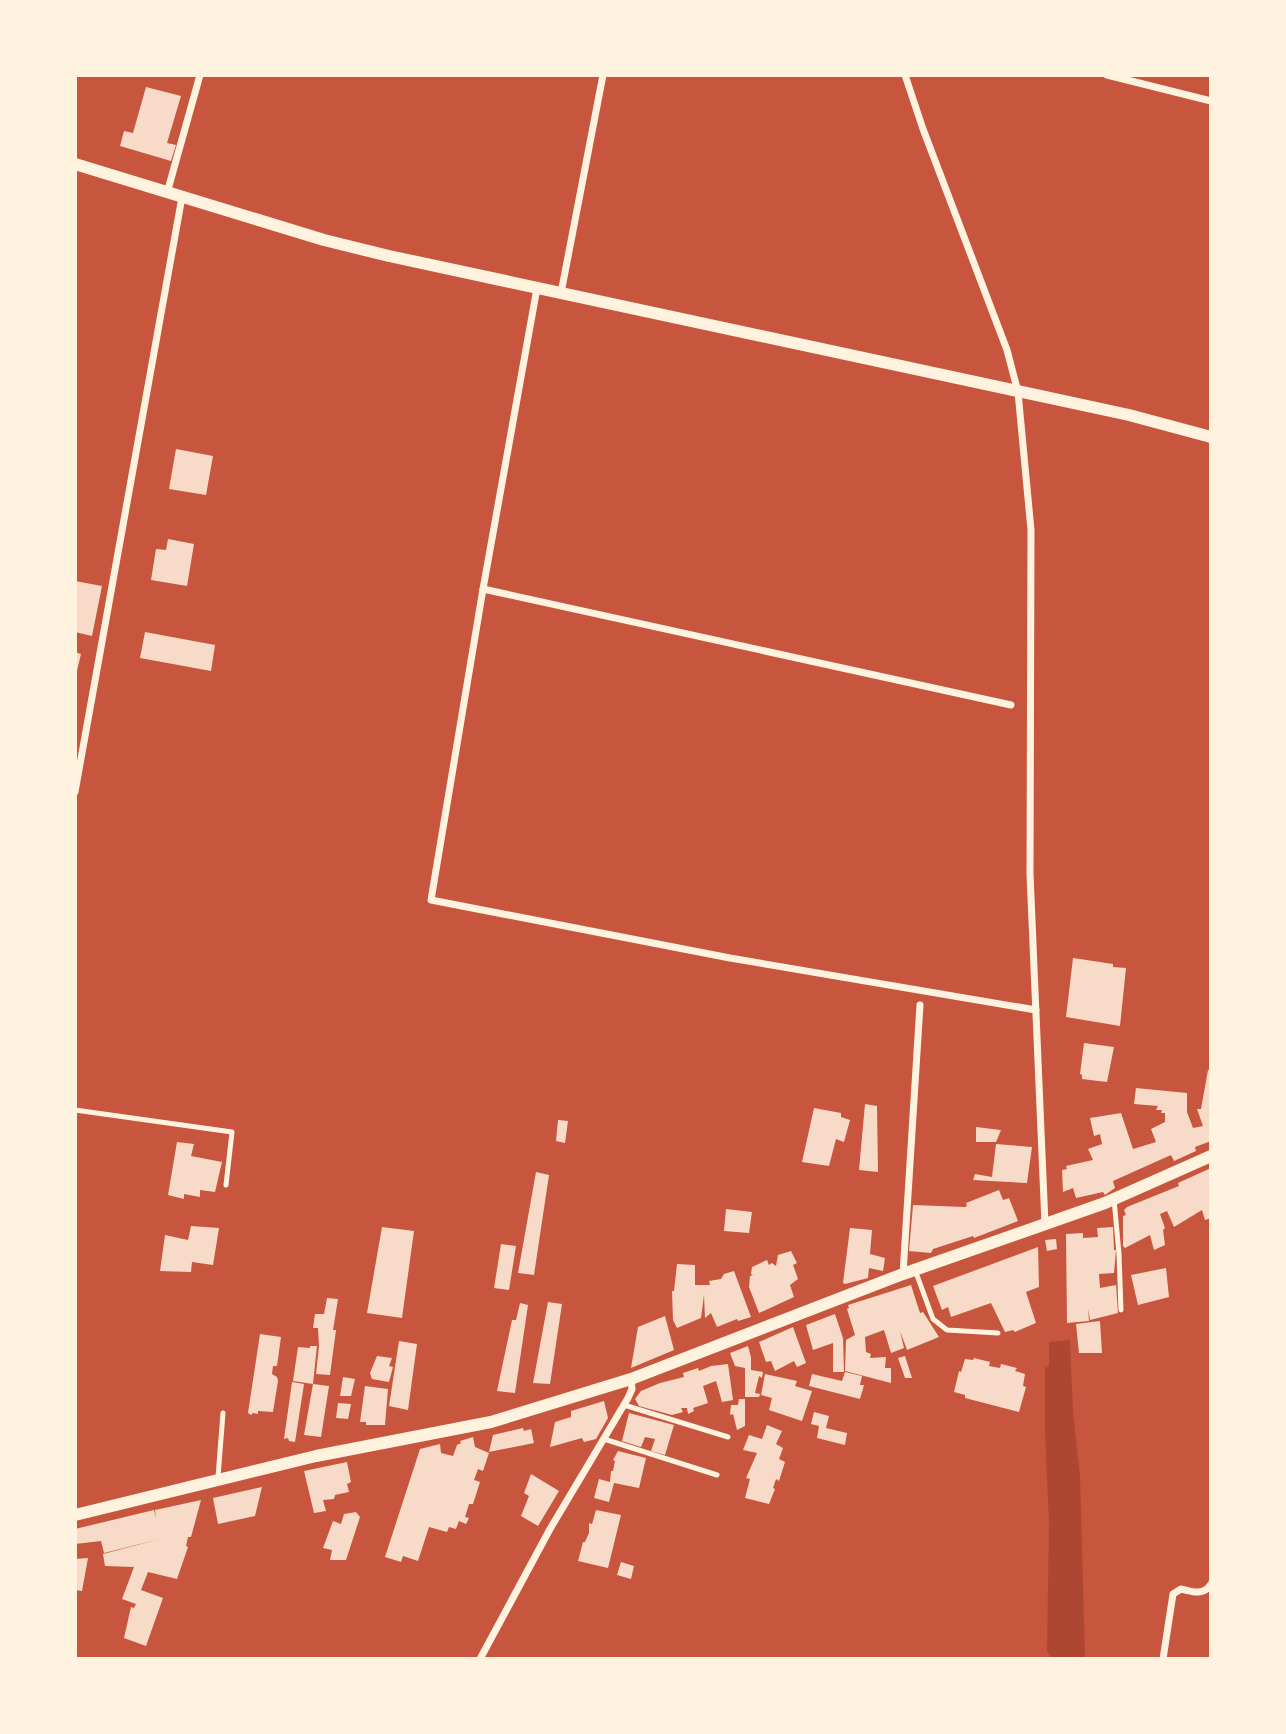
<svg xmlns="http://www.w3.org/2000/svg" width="1286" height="1734" viewBox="0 0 1286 1734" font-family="'Times New Roman',serif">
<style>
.green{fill:#ae4732}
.building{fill:#f7dbc8}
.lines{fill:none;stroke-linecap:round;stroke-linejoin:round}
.service{stroke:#fff3e0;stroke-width:5}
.minor{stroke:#fff3e0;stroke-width:7}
.tertiary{stroke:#fff3e0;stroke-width:12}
</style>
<rect width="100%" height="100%" fill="#c8553d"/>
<!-- green -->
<polygon class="green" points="1070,1340 1073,1413 1080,1475 1085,1659 1051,1659 1047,1651 1049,1523 1045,1431 1045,1368 1049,1366 1049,1342"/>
<!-- building -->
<g class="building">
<polygon points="146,87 181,96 167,143 176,145 171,161 120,146 124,131 133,133"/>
<polygon points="176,449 213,456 206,495 169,489"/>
<polygon points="168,539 194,544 187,586 151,580 156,549 166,550"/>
<polygon points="75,581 102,586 92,636 75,632"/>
<polygon points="145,632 215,645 211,671 140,658"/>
<polygon points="75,652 81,654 76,675 75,675"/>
<polygon points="1073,958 1113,964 1113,967 1126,968 1120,1026 1066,1017"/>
<polygon points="1084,1043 1114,1047 1107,1082 1082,1079 1082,1075 1080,1074"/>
<polygon points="1208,1070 1211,1070 1211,1141 1195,1147 1196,1151 1174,1161 1171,1155 1113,1181 1115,1188 1105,1195 1103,1192 1076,1198 1073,1188 1063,1192 1062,1170 1067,1169 1066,1166 1093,1160 1088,1149 1102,1144 1100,1134 1094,1136 1090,1118 1121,1113 1133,1149 1156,1142 1151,1129 1165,1122 1165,1113 1161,1113 1162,1110 1156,1110 1158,1106 1134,1104 1136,1088 1187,1093 1187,1112 1193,1128 1203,1126 1197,1109 1201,1109"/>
<polygon points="865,1104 877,1106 878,1172 859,1170"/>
<polygon points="814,1108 841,1113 841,1117 850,1120 844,1142 836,1139 829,1166 802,1162"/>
<polygon points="558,1120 568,1121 565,1143 556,1141"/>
<polygon points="976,1127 1001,1130 996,1142 976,1142"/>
<polygon points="177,1142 194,1144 191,1156 222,1162 215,1192 200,1190 200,1197 184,1194 184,1199 168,1195"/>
<polygon points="996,1144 1032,1147 1027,1183 973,1180 975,1174 992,1177"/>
<polygon points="1211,1168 1211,1207 1209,1208 1211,1218 1205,1220 1202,1210 1174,1227 1167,1211 1160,1214 1165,1228 1163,1230 1165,1245 1154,1250 1150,1235 1125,1248 1123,1246 1123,1216 1126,1215 1124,1210 1127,1207 1179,1186 1178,1183"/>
<polygon points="536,1172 549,1175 534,1275 518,1273"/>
<polygon points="999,1190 1003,1200 1009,1198 1018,1221 974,1238 973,1236 933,1249 931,1253 909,1251 913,1205 965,1207 967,1206 966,1203"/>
<polygon points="726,1209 752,1212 749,1233 724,1231"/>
<polygon points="191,1226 219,1228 213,1265 192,1262 191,1272 160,1271 165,1235 188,1240"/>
<polygon points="382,1227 414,1231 402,1318 367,1313"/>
<polygon points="1113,1227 1114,1250 1116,1250 1114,1273 1099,1274 1100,1288 1116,1285 1118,1313 1090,1320 1088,1309 1089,1321 1067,1323 1066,1234 1083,1233 1083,1238 1098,1237 1097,1228"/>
<polygon points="850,1228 872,1230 870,1254 885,1258 883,1271 869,1268 868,1278 845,1284 843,1283"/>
<polygon points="1056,1239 1057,1249 1047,1251 1045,1240"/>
<polygon points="501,1244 516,1246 509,1290 494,1288"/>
<polygon points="1038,1247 1039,1287 1026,1292 1036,1323 1015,1332 1013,1330 1005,1332 991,1303 951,1317 948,1307 942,1310 933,1286"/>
<polygon points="791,1251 797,1263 793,1265 798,1279 790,1285 794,1297 759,1313 749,1287 750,1276 753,1275 751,1274 752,1267 767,1260 769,1265 772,1263 776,1266 778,1255"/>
<polygon points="677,1264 695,1265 695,1285 710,1285 709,1281 721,1279 724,1274 734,1271 751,1317 738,1321 737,1319 717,1327 711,1313 705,1318 704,1295 701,1318 677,1328 673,1320 672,1291 674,1291"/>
<polygon points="1166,1268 1169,1297 1138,1305 1131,1275"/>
<polygon points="911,1285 920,1313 923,1312 939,1337 907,1350 900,1331 904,1348 891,1353 884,1330 865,1337 866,1352 871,1354 870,1358 886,1357 885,1368 891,1368 891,1383 845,1371 846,1340 855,1335 847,1309 849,1308 848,1305"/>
<polygon points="327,1298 338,1299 333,1330 336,1330 330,1375 316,1374 319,1346 318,1328 313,1328 315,1314 324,1314"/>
<polygon points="548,1302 562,1304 550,1384 533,1383"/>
<polygon points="520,1303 528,1305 515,1393 497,1391 512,1320 516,1320"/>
<polygon points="835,1314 843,1338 844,1372 833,1372 833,1343 813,1350 806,1325"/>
<polygon points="665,1316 674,1350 631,1368 638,1327"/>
<polygon points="1100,1321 1102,1353 1079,1353 1076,1324"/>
<polygon points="793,1327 806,1363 797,1367 794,1361 775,1371 771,1361 766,1362 759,1342"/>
<polygon points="260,1334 281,1337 277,1366 273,1366 272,1374 277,1377 278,1381 273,1412 258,1411 258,1414 253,1413 251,1415 248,1413"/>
<polygon points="399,1341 417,1344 408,1410 389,1406"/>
<polygon points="310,1346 317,1346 313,1384 293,1381 298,1347 310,1348"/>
<polygon points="748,1346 751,1357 751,1370 763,1372 762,1378 759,1376 755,1393 760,1394 759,1397 745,1397 745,1368 735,1366 730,1353"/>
<polygon points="377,1356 392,1358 389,1366 393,1367 389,1382 372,1379 370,1373"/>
<polygon points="905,1356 912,1378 905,1378 898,1358"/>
<polygon points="974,1358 990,1362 989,1366 1000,1368 1001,1364 1017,1368 1015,1371 1025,1374 1023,1386 1026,1387 1019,1412 965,1398 965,1395 954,1392 959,1371 961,1372 965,1359 973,1360"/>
<polygon points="728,1364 733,1400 722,1402 716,1381 703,1386 708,1403 693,1408 694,1411 688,1414 687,1408 681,1408 683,1412 672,1415 639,1406 635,1399 641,1391 660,1383 684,1377 683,1373 698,1368 699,1371 711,1366"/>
<polygon points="845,1372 862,1376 860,1385 864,1385 860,1399 809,1386 812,1374 842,1381"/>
<polygon points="765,1374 797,1381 795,1386 812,1391 802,1421 769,1410 772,1398 761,1395"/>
<polygon points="343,1377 355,1379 351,1396 340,1396"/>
<polygon points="292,1382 304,1384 295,1442 289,1441 288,1438 284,1439"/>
<polygon points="313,1384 329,1386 321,1437 304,1435"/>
<polygon points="365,1386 388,1389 385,1425 366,1425 366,1422 360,1422"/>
<polygon points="739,1399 745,1399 745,1426 737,1430 733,1414 730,1415 731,1405 738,1405"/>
<polygon points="604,1401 608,1418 596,1439 584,1442 582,1438 550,1447 555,1422 571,1417 571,1411"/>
<polygon points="338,1403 351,1404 348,1419 336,1418"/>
<polygon points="814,1412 829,1416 826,1428 847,1433 845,1445 817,1438 819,1426 811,1424"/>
<polygon points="629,1413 674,1425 665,1455 651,1451 655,1439 645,1437 641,1447 622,1441"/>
<polygon points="767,1425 782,1431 776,1444 783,1448 779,1459 785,1462 779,1481 776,1479 773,1488 775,1489 769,1504 745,1498 750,1479 746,1478 757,1453 743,1450 749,1435 762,1439"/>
<polygon points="523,1428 524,1431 531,1429 534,1443 489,1452 493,1435"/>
<polygon points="473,1437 475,1447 489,1453 483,1471 478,1469 474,1480 480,1482 473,1504 469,1504 465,1517 469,1518 466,1524 459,1521 456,1529 449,1527 447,1532 429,1527 418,1561 403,1556 401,1562 385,1557 420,1449 440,1444 441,1453 453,1456 457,1445 461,1443 460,1441"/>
<polygon points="618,1451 646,1458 639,1488 614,1483 609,1502 594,1498 599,1479 610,1482 611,1471 613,1471 615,1461 613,1460"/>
<polygon points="347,1462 351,1482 347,1484 349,1492 335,1495 334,1499 323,1500 326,1511 314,1513 304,1471"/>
<polygon points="531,1474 559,1491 538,1526 521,1516 529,1496 524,1493"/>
<polygon points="262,1487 255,1516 218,1524 213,1498"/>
<polygon points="201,1500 191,1537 188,1537 186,1546 188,1547 177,1579 148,1572 141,1590 163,1598 146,1646 124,1638 131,1607 134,1608 136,1604 122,1599 134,1567 105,1566 103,1554 160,1539 104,1553 101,1541 75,1544 75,1529 154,1510 156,1518 155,1510"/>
<polygon points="596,1510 621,1515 608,1568 578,1561 583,1542 585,1542 589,1533 589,1523 592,1524"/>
<polygon points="356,1512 360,1517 346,1560 330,1560 332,1550 323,1548 333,1521 341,1524 344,1514"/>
<polygon points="88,1558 82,1591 75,1590 75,1559"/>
<polygon points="621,1562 634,1566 631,1579 617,1575"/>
</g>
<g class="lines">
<!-- service -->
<g class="service">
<polyline points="75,1110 232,1132 226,1185"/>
<polyline points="1114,1199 1119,1254 1121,1310"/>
<polyline points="915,1270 933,1319 947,1330 998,1333"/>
<polyline points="624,1405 728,1437"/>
<polyline points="604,1439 717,1475"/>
<polyline points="218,1477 223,1413"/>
</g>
<!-- minor -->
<g class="minor">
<polyline points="905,75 923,129 1007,350 1018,392 1031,530 1030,874 1045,1224"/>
<polyline points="1107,75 1211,101"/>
<polyline points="167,193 200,75"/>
<polyline points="537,288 483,589 431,900 730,958 1036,1010"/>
<polyline points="561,293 603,75"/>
<polyline points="483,589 1011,705"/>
<polyline points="75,792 182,197"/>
<polyline points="903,1274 920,1005"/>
<polyline points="480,1659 550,1529 628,1398 632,1389 631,1379"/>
<path d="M1163 1659 1173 1594 1181 1589C1192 1592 1204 1596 1211 1584"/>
</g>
<!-- tertiary -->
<g class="tertiary">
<polyline points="75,164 324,240 389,256 1129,415 1211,437"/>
<polyline points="75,1515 316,1456 491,1422 631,1379 903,1274 1105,1203 1211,1156"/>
</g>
</g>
<!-- border -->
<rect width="1286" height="1734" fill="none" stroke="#fff3e0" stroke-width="154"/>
</svg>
